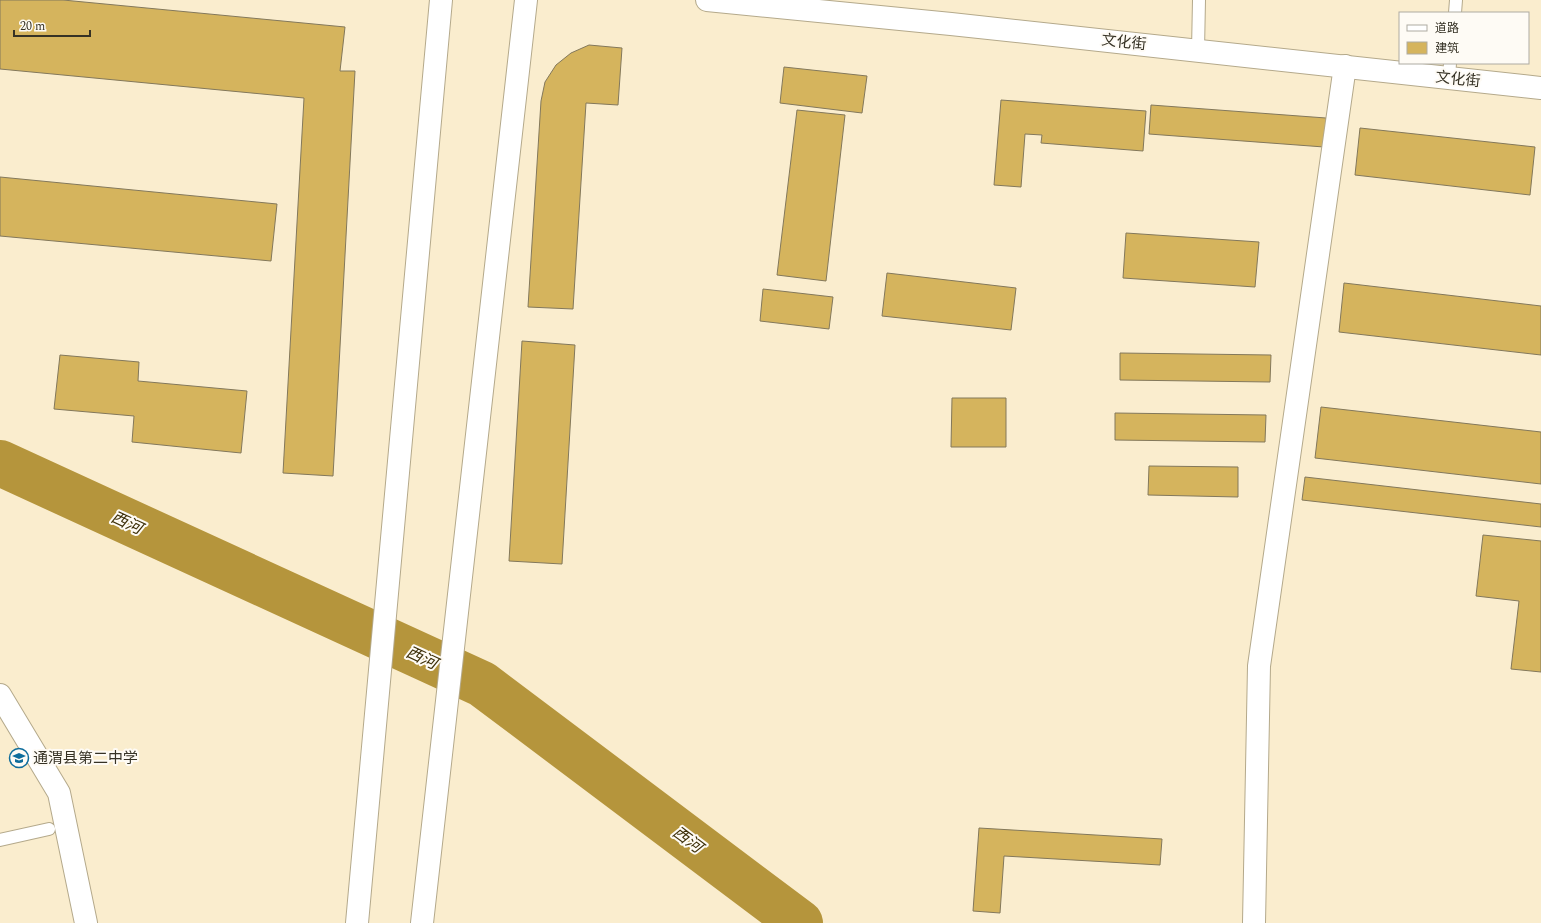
<svg xmlns="http://www.w3.org/2000/svg" width="1541" height="923" viewBox="0 0 1541 923" font-family="Spectral,'Noto Sans SC',serif">
<style>
.lines{fill:none;stroke-linecap:round;stroke-linejoin:round}
.river{stroke:#b5953c;stroke-width:46}
.building{fill:#d5b45d;stroke:#83785b}
.service-casing{stroke:#b4a98b;stroke-width:14}
.minor-casing{stroke:#b4a98b;stroke-width:24}
.tertiary-casing{stroke:#b4a98b;stroke-width:24}
.secondary-casing{stroke:#b4a98b;stroke-width:24}
.service{stroke:#fff;stroke-width:12}
.minor{stroke:#fff;stroke-width:22}
.tertiary{stroke:#fff;stroke-width:22}
.secondary{stroke:#fff;stroke-width:22}
.labels{text-anchor:middle;stroke-width:4;stroke-linejoin:round;paint-order:stroke}
.street-label{font-size:15px;fill:#363225;stroke:#fefbf5}
.poi-label{font-size:15px;fill:#363225;stroke:#fefbf5;text-anchor:start}
.water-label{font-size:16px;font-style:italic;fill:#3d2f08;stroke:#fefbf5}
</style>
<rect width="100%" height="100%" fill="#faedce"/>
<g class="lines">
<!-- river -->
<polyline class="river" points="0,463 482,684 800,923"/>
</g>
<!-- building -->
<g class="building">
<polygon points="0,0 63,0 345,27 340,71 355,71 333,476 283,473 304,98 0,69"/>
<polygon points="589,45 622,48 618,105 586,103 573,309 528,307 541,101 545,82 556,65 571,53"/>
<polygon points="784,67 867,76 862,113 780,103"/>
<polygon points="1001,100 1146,111 1143,151 1041,143 1042,135 1025,134 1021,187 994,185"/>
<polygon points="1151,105 1326,118 1324,147 1149,134"/>
<polygon points="797,110 845,115 826,281 777,275"/>
<polygon points="1360,128 1535,147 1530,195 1355,175"/>
<polygon points="0,177 277,204 271,261 0,236"/>
<polygon points="1126,233 1259,242 1255,287 1123,278"/>
<polygon points="887,273 1016,288 1011,330 882,316"/>
<polygon points="1344,283 1541,306 1541,355 1339,332"/>
<polygon points="763,289 833,297 829,329 760,321"/>
<polygon points="522,341 575,345 562,564 509,561"/>
<polygon points="1120,353 1271,355 1270,382 1120,380"/>
<polygon points="60,355 139,362 138,381 247,391 241,453 132,442 134,416 54,409"/>
<polygon points="952,398 1006,398 1006,447 951,447"/>
<polygon points="1321,407 1541,432 1541,484 1315,458"/>
<polygon points="1115,413 1266,415 1265,442 1115,440"/>
<polygon points="1149,466 1238,467 1238,497 1148,495"/>
<polygon points="1305,477 1541,504 1541,527 1302,500"/>
<polygon points="1483,535 1541,541 1541,672 1511,669 1519,601 1476,596"/>
<polygon points="979,828 1162,839 1160,865 1004,856 1000,913 973,911"/>
</g>
<g class="lines">
<defs>
<g id="service">
<polyline points="1455,13 1456,0"/>
<polyline points="1198,50 1199,0"/>
<polyline points="1449,78 1450,63"/>
<polyline points="0,840 49,829"/>
</g>
<g id="minor">
<polyline points="0,695 59,793 86,923"/>
<polyline points="1254,923 1259,666 1345,66"/>
</g>
<g id="tertiary">
<polyline points="357,923 441,0"/>
<polyline points="422,923 526,0"/>
</g>
<polyline id="secondary" points="707,0 951,24 1541,88"/>
</defs>
<!-- service casing -->
<use href="#service" class="service-casing"/>
<!-- minor casing -->
<use href="#minor" class="minor-casing"/>
<!-- tertiary casing -->
<use href="#tertiary" class="tertiary-casing"/>
<!-- secondary casing -->
<use href="#secondary" class="secondary-casing"/>
<!-- service -->
<use href="#service" class="service"/>
<!-- minor -->
<use href="#minor" class="minor"/>
<!-- tertiary -->
<use href="#tertiary" class="tertiary"/>
<!-- secondary -->
<use href="#secondary" class="secondary"/>
</g>
<!-- icons -->
<defs>
<symbol id="school-ring" viewBox="-11 -11 22 22"><circle r="9.5" fill="#fefbf5" stroke="#0f6d9c" stroke-width="1.5"/><path d="M0-5L7-2L0 1L-7-2ZM-4 1L0 2.5L4 1V4Q0 6-4 4Z" fill="#0f6d9c"/></symbol>
</defs>
<g fill-rule="evenodd">
<use href="#school-ring" x="8" y="747" width="22" height="22"/>
</g>
<g class="labels">
<!-- street labels -->
<g class="street-label">
<text transform="translate(1124 42) rotate(6)" y="5">文化街</text>
<text transform="translate(1458 79) rotate(6)" y="5">文化街</text>
</g>
<!-- poi labels -->
<g class="poi-label">
<text x="33" y="763">通渭县第二中学</text>
</g>
<!-- water labels -->
<g class="water-label">
<text transform="translate(127 522) rotate(25)" y="6">西河</text>
<text transform="translate(422 657) rotate(25)" y="6">西河</text>
<text transform="translate(688 839) rotate(37)" y="6">西河</text>
</g>
</g>
<!-- legend -->
<rect x="1399" y="12" width="130" height="52" fill="#fefbf5" stroke="#aeaba2"/>
<rect x="1407" y="25" width="20" height="6" fill="#ffffff" stroke="#aeaba2"/>
<text x="1435" y="32" font-size="12" fill="#363225">道路</text>
<rect x="1407" y="42" width="20" height="12" fill="#d5b45d" stroke="#aeaba2"/>
<text x="1435" y="52" font-size="12" fill="#363225">建筑</text>
<!-- scale -->
<path d="M14 30v6h76v-6" fill="none" stroke="#363225" stroke-width="2"/>
<text x="20" y="30" font-size="12" fill="#363225" stroke="#fefbf5" stroke-width="3" paint-order="stroke">20 m</text>
</svg>
